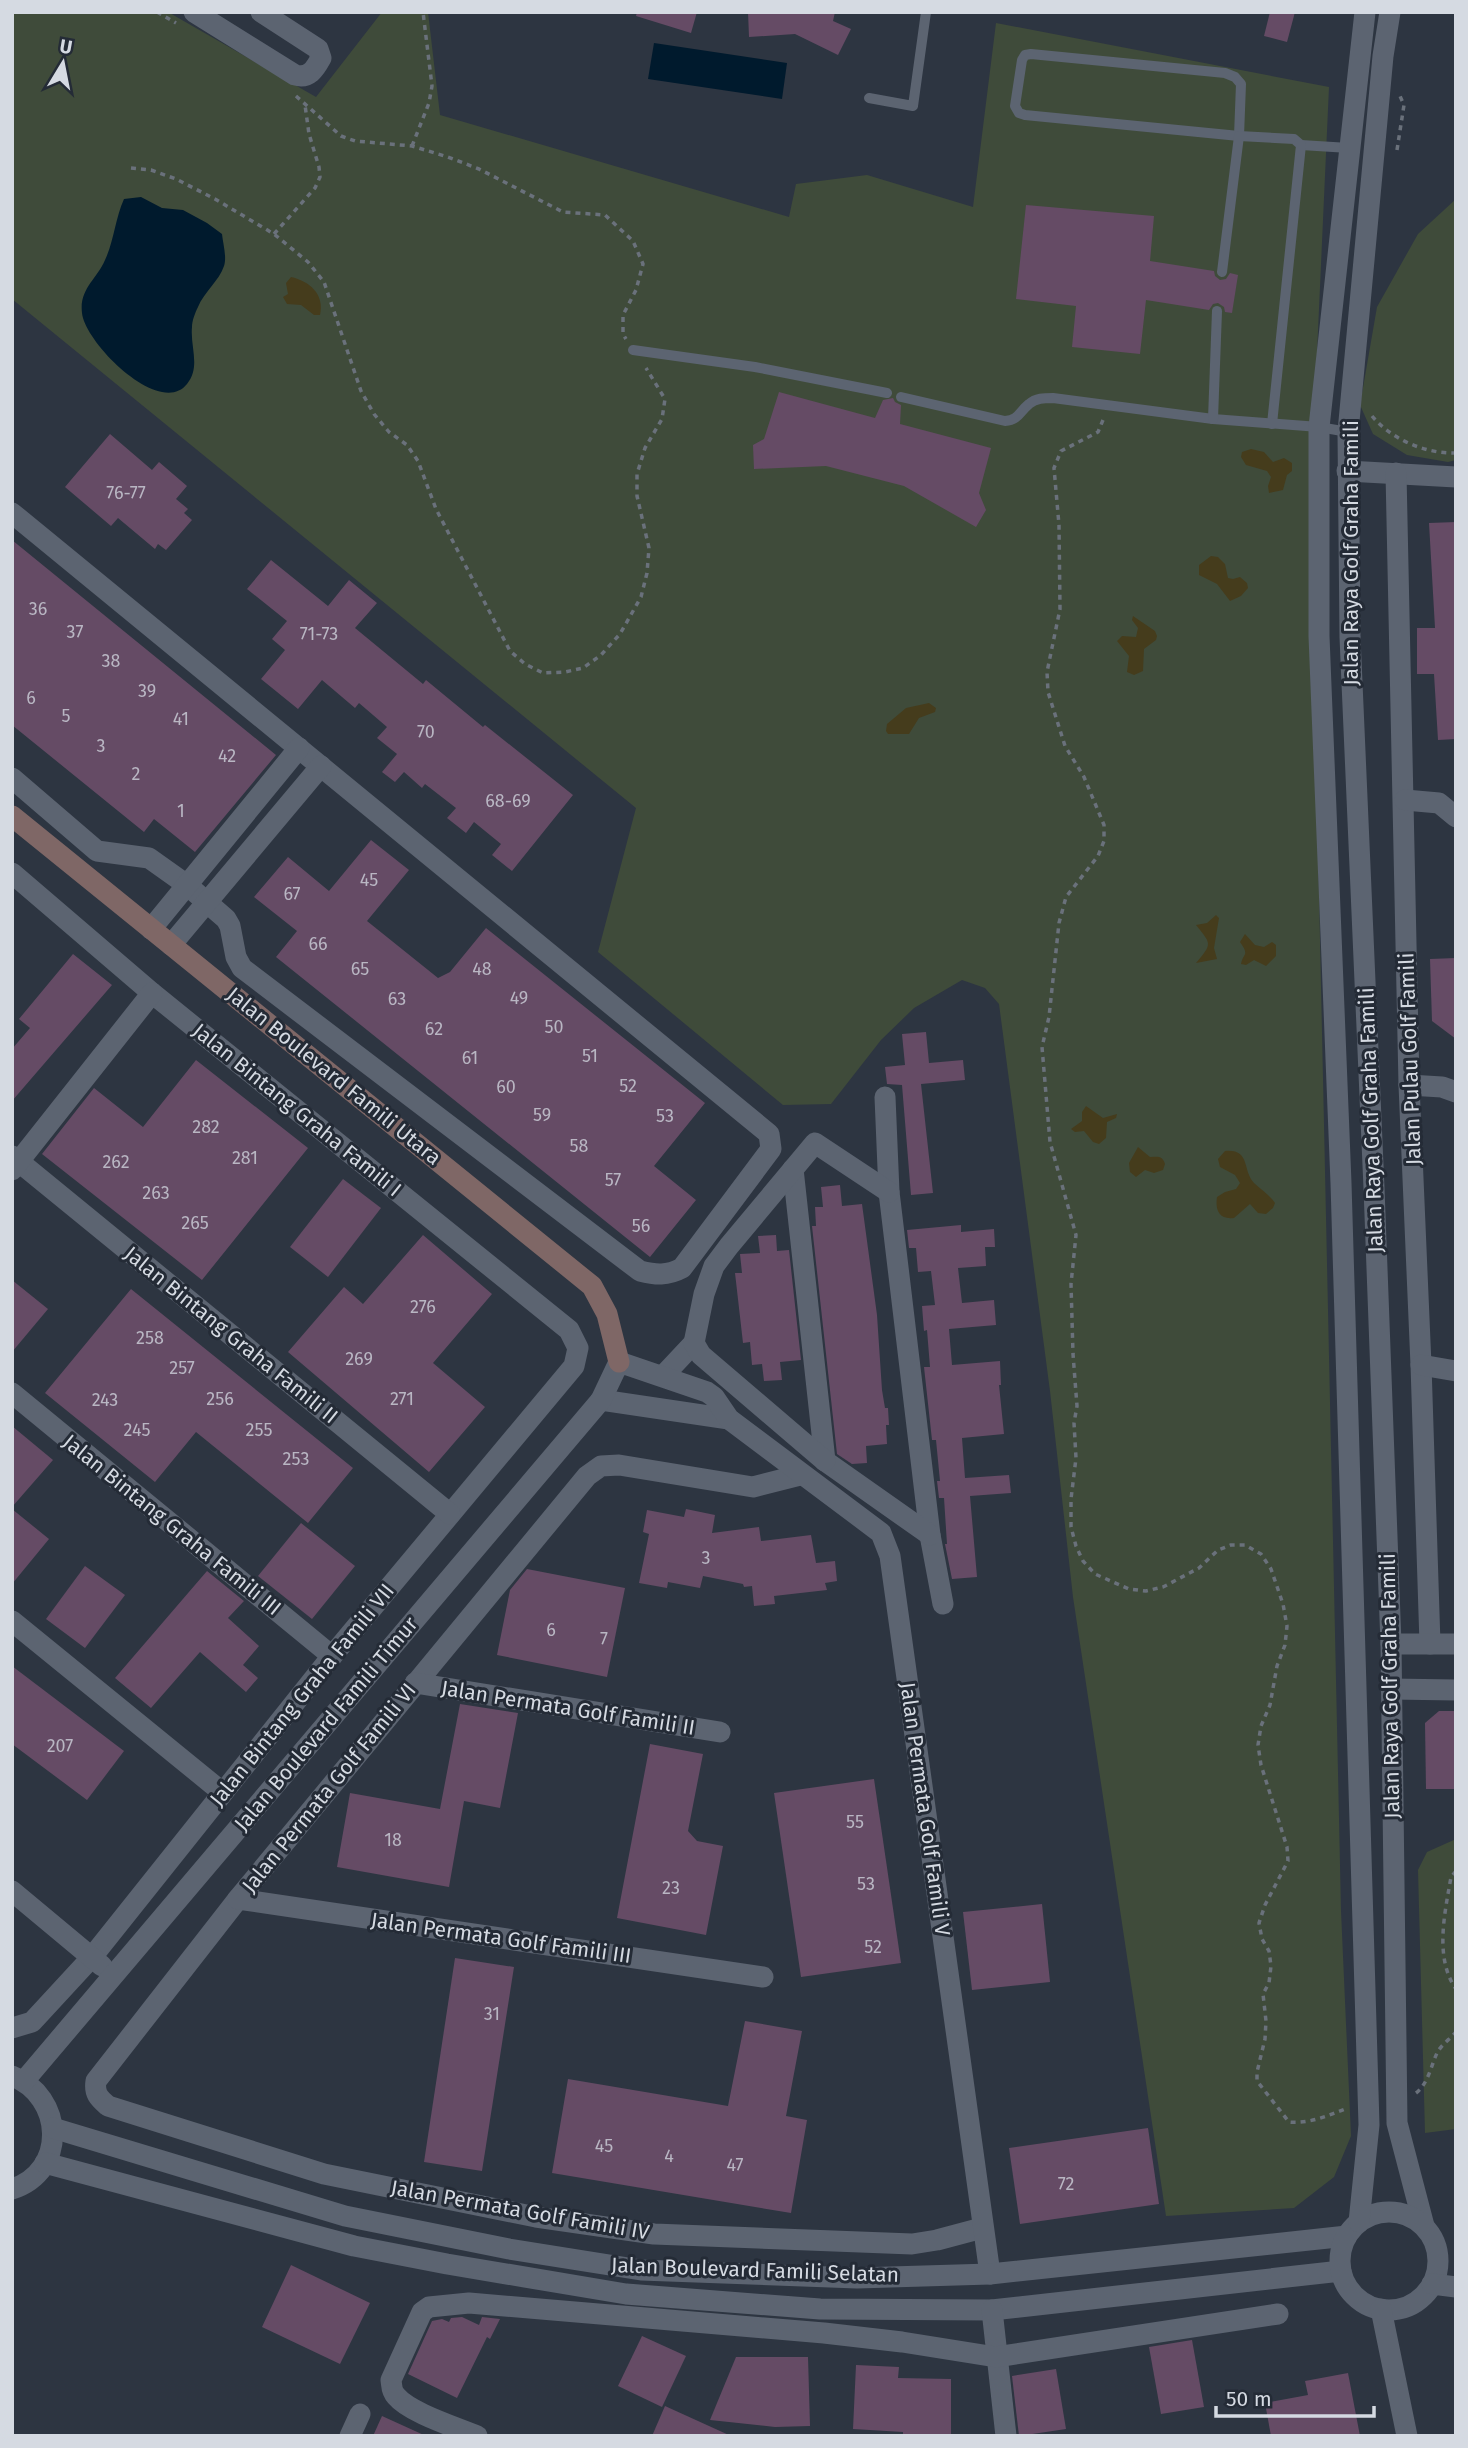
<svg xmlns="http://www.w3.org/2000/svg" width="1468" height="2448" viewBox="0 0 1468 2448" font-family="'Fira Sans',sans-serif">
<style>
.green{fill:#3f4b3a}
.sand{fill:#453c1c}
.water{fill:#001a2d}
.building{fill:#654b65}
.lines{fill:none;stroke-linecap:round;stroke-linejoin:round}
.path{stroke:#6a717b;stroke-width:3.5;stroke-dasharray:5 5;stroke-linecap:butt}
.lane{stroke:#5c6471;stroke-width:10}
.street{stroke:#5c6471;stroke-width:21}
.secondary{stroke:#7f6766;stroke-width:21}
.labels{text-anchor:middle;stroke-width:6;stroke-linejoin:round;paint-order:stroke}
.number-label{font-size:18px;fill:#b9b6c3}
.street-label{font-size:21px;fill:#d5dae2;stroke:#242b36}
</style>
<rect width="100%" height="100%" fill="#2d3541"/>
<!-- green -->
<g class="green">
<polygon points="12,12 168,12 316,97 382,12 428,12 440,115 789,217 796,184 867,175 973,207 996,23 1329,87 1314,420 1313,616 1341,1911 1351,2136 1334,2177 1294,2208 1166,2216 1073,1597 1050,1391 999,1004 985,988 962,980 914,1008 881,1040 831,1104 783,1105 598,952 636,808 12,299"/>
<polygon points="1456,199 1456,460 1448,462 1407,455 1373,434 1360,405 1377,307 1418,234"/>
<polygon points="1456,1839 1456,2129 1425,2133 1418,1870 1427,1852"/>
</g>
<!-- sand -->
<g class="sand">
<path d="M291 277C309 281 325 294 320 315H314L301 305 287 304 283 297 288 294 286 283Z"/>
<polygon points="1251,449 1264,452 1273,462 1284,458 1292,463 1292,471 1287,475 1283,490 1269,493 1268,486 1271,477 1267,471 1246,465 1241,457 1242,452"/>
<polygon points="1211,556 1218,557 1225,564 1228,578 1233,579 1240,577 1247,583 1248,588 1241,596 1230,601 1217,584 1199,575 1199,565"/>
<polygon points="1133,616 1155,631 1157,636 1156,640 1144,649 1143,671 1134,675 1127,672 1129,656 1117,641 1122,636 1136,637 1138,628 1132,620"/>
<polygon points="929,703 936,708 935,712 919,718 909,734 888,734 886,731 887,724 906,708"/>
<path d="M1216 915 1219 918 1214 948 1217 959 1196 963C1213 943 1211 944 1196 925L1207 923Z"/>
<path d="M1245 934 1255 945 1264 947 1272 942 1276 945V956L1266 966 1254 960 1246 965 1241 964C1243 953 1250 956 1240 942Z"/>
<polygon points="1086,1106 1103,1118 1117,1114 1116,1118 1107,1122 1106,1138 1099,1144 1093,1142 1084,1131 1075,1132 1071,1129 1082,1121 1082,1112"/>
<path d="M1138 1147 1150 1157C1158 1157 1162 1155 1165 1164L1163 1170 1154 1173 1145 1170 1136 1177 1130 1172 1129 1163Z"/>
<path d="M1225 1151C1251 1149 1242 1170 1254 1183 1261 1190 1269 1194 1275 1203L1273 1208 1266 1214 1258 1213 1250 1204 1234 1218C1219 1220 1215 1210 1217 1197L1225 1192 1236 1189 1240 1183 1235 1175 1220 1167 1218 1159Z"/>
</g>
<!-- water -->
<g class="water">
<polygon points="654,43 787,63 782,99 648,79"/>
<path d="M141 197 162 208 183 210 207 223 222 234C223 244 227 257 224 266 219 281 204 292 198 307 195 313 192 321 192 327 190 347 201 367 187 384 160 418 85 343 82 313 79 289 97 279 105 260 114 241 115 219 124 199Z"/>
</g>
<!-- building -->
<g class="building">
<polygon points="637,12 697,12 691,33 636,16"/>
<polygon points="748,12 835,12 833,21 851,29 838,55 795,34 749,37"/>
<polygon points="1270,12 1295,12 1287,42 1264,36"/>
<polygon points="1026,205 1154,216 1150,261 1214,271 1215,276 1220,280 1226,279 1230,273 1238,275 1232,313 1225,312 1224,307 1218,303 1213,304 1209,310 1146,300 1140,354 1072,347 1076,306 1016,299"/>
<polygon points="779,392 875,418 883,400 893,398 895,402 901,405 900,424 991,448 979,493 986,510 976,527 904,486 826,466 754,469 753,445 764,439"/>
<polygon points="110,434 152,470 159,462 187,486 176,499 188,509 184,513 192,520 166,550 158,544 155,549 118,518 111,526 65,487"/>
<polygon points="1456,522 1456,739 1438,740 1434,674 1417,674 1417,628 1435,628 1429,523"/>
<polygon points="12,540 276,755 195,852 154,819 144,832 12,725"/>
<polygon points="271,560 328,606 349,580 377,603 355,628 423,684 426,680 483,727 485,725 573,795 512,871 492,855 501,844 474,822 466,833 447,818 456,808 425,784 422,788 404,772 395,782 382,772 397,754 377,738 387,727 359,703 355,708 322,680 298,709 261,679 285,650 272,639 287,621 247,589"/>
<polygon points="371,840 409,870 367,921 438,978 450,972 486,928 705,1103 654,1166 696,1200 650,1257 276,957 297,931 254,897 288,857 329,891"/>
<polygon points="73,954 112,985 12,1101 12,1049 30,1028 19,1019"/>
<polygon points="1456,958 1456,1039 1432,1021 1430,959"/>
<polygon points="926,1032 929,1063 963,1060 965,1080 921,1084 933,1193 911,1195 902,1085 887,1084 885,1067 905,1065 902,1034"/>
<polygon points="196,1060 308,1148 202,1280 42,1154 94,1088 143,1127"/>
<polygon points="343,1179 381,1208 328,1277 290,1247"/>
<polygon points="840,1185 842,1206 862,1204 877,1315 882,1390 885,1408 888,1408 889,1425 886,1425 887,1444 866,1446 867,1463 852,1464 837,1454 812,1226 816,1226 815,1207 823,1207 821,1187"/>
<polygon points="961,1225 961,1232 994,1229 995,1247 985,1247 986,1266 958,1268 962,1303 994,1300 996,1325 949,1329 952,1365 1000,1361 1001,1385 999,1385 1004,1434 962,1438 965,1478 1009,1475 1011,1493 970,1496 977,1577 952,1579 945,1544 947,1544 944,1498 939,1498 937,1481 940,1481 936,1440 932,1440 924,1367 930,1367 927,1330 924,1331 922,1306 935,1305 931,1271 918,1272 916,1248 909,1248 907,1230"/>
<polygon points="423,1235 492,1294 433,1363 485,1407 429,1472 288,1352 344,1287 363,1304"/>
<polygon points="776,1235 777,1251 789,1250 801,1360 780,1362 782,1380 764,1381 762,1364 752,1365 750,1342 743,1343 735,1273 742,1273 740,1254 760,1253 758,1236"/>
<polygon points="12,1280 48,1309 12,1352"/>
<polygon points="131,1289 353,1468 308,1523 196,1432 155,1482 45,1393"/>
<polygon points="12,1426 53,1460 12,1507"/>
<polygon points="12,1509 49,1539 12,1584"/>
<polygon points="686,1509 715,1515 712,1533 759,1527 761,1541 811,1535 816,1563 835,1561 837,1581 825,1583 827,1590 774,1596 775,1604 754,1606 752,1586 744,1587 743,1584 703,1576 700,1588 668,1582 667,1588 639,1583 649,1534 643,1532 647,1510 684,1517"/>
<polygon points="301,1523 355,1566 312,1619 258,1576"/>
<polygon points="85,1566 125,1595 85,1648 46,1619"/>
<polygon points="527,1569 625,1588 607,1677 497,1655 510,1590"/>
<polygon points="207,1571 244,1601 228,1618 259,1646 243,1665 258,1678 246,1692 200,1652 151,1708 115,1678"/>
<polygon points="12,1666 124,1751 87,1800 12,1744"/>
<polygon points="460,1704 518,1713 500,1808 464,1801 449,1887 337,1867 350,1793 440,1809"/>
<polygon points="1439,1711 1456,1711 1456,1789 1426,1789 1425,1723"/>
<polygon points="650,1744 703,1754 688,1831 697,1841 723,1846 706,1935 617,1918"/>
<polygon points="874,1779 901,1963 801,1977 774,1793"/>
<polygon points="1042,1904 1050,1982 972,1990 963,1912"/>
<polygon points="455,1958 514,1967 482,2171 424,2162"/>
<polygon points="745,2021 802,2031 786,2116 807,2120 791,2213 552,2173 568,2079 728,2106"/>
<polygon points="1148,2128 1159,2204 1020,2224 1009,2148"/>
<polygon points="291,2265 370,2303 340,2364 262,2327"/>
<polygon points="462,2317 479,2325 482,2317 500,2319 490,2339 487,2337 457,2398 408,2374 432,2321 442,2319 449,2322 451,2318"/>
<polygon points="642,2336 686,2356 662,2407 618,2386"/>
<polygon points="1192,2340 1204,2407 1161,2414 1149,2347"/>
<polygon points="736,2357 808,2357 810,2426 775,2427 710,2420"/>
<polygon points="856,2365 899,2367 898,2378 951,2379 951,2436 903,2436 903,2432 853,2429"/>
<polygon points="1056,2369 1066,2429 1019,2436 1012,2376"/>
<polygon points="1348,2373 1360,2436 1271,2436 1265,2403 1308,2395 1305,2381"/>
<polygon points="665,2406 731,2436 652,2436"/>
<polygon points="382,2416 426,2436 373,2436"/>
</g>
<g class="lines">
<!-- path -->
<g class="path">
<polyline points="157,12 176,23"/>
<polyline points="296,96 341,136 355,141 412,146 448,157 479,169 563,212 605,215 633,241 643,264 636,290 623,315 623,334 626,339"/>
<polyline points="412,146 429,103 432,86 423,12"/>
<polyline points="1397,150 1404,105 1400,96"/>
<polyline points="131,168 151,170 176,179 215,199 274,234 308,262 324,282 361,391 374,414 389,432 407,445 418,461 436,509 510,651 525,664 543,673 565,672 583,668 601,655 620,634 641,597 647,573 649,548 637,496 637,474 645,448 662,419 665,399 646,368"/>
<polyline points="274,234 315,188 320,177 319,167 309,134 305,105"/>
<polyline points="1456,322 1456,343"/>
<path d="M1372 416C1391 439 1425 454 1456 453"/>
<path d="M1103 420 1098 432 1061 451 1054 468 1059 525 1060 609 1047 672 1048 692 1065 746 1084 777 1104 825V841L1098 856 1066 897 1059 923 1049 1017 1042 1047 1050 1142 1076 1235 1071 1284 1073 1354 1077 1406 1074 1423 1076 1458 1071 1499V1527L1076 1546 1083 1561 1095 1574 1129 1589 1146 1591 1163 1587 1199 1568 1218 1550 1231 1545H1245L1261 1554 1271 1569 1283 1604 1287 1626 1285 1645 1277 1666 1270 1705 1261 1726 1258 1745 1261 1765 1287 1847 1288 1861 1265 1905 1259 1923 1262 1939 1269 1951 1271 1966 1269 1983 1263 1994 1266 2021 1265 2039 1257 2072V2081L1289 2122C1310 2124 1329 2115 1348 2108"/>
<path d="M1456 1871 1451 1877C1445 1912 1434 1958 1456 1989"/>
<path d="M1416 2093C1428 2084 1431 2066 1437 2053 1441 2045 1450 2039 1456 2032"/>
</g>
<!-- lane -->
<g class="lane">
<polygon points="1031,54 1225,73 1235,77 1241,84 1239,136 1025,115 1019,113 1015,106 1022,60 1025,55"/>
<polyline points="869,98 913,106 926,12"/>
<polyline points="1301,145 1349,148"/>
<polyline points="1222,272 1239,136 1294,139 1301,145 1272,424"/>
<polyline points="633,350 755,367 887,393"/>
<path d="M901 397 1005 421C1019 420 1019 412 1029 404 1036 398 1044 398 1053 398L1213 419 1319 427 1348 432"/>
<polyline points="1213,419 1217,311"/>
</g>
<!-- street -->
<g class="street">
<path d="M194 12 295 75C309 79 315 69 321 58L318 49 261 12"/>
<polyline points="1390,12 1383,56 1348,432 1350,637 1374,1188 1391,1644 1397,2123 1424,2226"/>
<polyline points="1347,471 1456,477"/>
<polyline points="1396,473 1409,1085 1421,1365 1430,1644"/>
<path d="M12 513 769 1134 771 1149 682 1268C667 1276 656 1275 640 1271L242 968 236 957 230 926 226 919 187 885 149 858 97 851 12 778"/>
<polyline points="1405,800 1439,803 1456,817"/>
<polyline points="12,873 152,993 569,1330 578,1348 574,1366 332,1656 92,1957 32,2022 12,2028"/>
<polyline points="151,929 299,748"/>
<polyline points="171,945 321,766"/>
<polyline points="1409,1085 1442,1087 1456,1092"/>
<polyline points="885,1097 889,1192 930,1535 943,1604"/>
<polyline points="12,1156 450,1514"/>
<polyline points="793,1169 825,1461 930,1535"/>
<polyline points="12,1170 152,993"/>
<polyline points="1421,1365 1456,1371"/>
<polyline points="663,1376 694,1343"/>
<polyline points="12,1393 332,1656"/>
<polyline points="601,1400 729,1419"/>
<polyline points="825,1461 701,1355 694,1343 704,1294 714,1266 729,1246 815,1143 889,1192"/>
<path d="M800 1475 753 1487 619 1465 601 1466 587 1476 238 1899 96 2081C94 2094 99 2098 108 2106L324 2174 536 2217 654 2234 912 2244 937 2240 982 2228"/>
<polyline points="12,1621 222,1792"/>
<polyline points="1391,1644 1456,1644"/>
<polyline points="415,1683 720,1732"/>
<polyline points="1391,1689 1456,1690"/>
<polyline points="12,1891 102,1966"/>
<polyline points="238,1899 763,1977"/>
<path d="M12 2076C64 2096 68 2171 12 2189"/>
<polyline points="24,2081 601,1400 619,1362 707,1392 714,1397 729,1419 881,1533 890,1556 990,2274"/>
<polyline points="53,2128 345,2216 509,2249 641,2270 857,2278 990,2274 1347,2236"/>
<polyline points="45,2163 354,2246 447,2264 626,2294 820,2309 992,2310 1341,2271"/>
<circle cx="1389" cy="2261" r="49"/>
<polyline points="1359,2222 1369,2125 1341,1183 1319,636 1319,427 1365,12"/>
<polyline points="1432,2284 1456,2287"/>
<polyline points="1381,2309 1407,2436"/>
<polyline points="992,2310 1006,2436"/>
<polyline points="350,2436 360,2414"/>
<path d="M477 2436C456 2427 410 2413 396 2396 391 2391 392 2386 391 2380L422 2312 429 2307 469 2303 824 2333 902 2342 996 2357 1278 2314"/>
</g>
<!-- secondary -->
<polyline class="secondary" points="12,816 592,1286 607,1314 619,1362"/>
</g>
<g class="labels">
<!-- number labels -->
<g class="number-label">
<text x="126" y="499">76-77</text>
<text x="38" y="615">36</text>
<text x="75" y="638">37</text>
<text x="319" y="640">71-73</text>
<text x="111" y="667">38</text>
<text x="147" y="697">39</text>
<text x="31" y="704">6</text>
<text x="66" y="722">5</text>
<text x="181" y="725">41</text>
<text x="426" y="738">70</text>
<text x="101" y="752">3</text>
<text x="227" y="762">42</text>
<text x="136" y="780">2</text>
<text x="508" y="807">68-69</text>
<text x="181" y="817">1</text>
<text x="369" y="886">45</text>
<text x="292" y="900">67</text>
<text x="318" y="950">66</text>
<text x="360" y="975">65</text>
<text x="482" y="975">48</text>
<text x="519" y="1004">49</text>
<text x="397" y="1005">63</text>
<text x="554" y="1033">50</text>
<text x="434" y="1035">62</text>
<text x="590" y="1062">51</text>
<text x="470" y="1064">61</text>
<text x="628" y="1092">52</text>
<text x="506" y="1093">60</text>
<text x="542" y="1121">59</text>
<text x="665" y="1122">53</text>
<text x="206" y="1133">282</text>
<text x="579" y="1152">58</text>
<text x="245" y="1164">281</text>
<text x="116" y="1168">262</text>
<text x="613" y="1186">57</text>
<text x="156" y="1199">263</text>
<text x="195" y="1229">265</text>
<text x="641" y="1232">56</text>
<text x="423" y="1313">276</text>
<text x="150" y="1344">258</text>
<text x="359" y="1365">269</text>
<text x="182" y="1374">257</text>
<text x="220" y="1405">256</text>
<text x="402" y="1405">271</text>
<text x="105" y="1406">243</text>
<text x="137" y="1436">245</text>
<text x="259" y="1436">255</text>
<text x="296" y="1465">253</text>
<text x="706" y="1564">3</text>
<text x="551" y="1636">6</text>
<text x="604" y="1645">7</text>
<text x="60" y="1752">207</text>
<text x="855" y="1828">55</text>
<text x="393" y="1846">18</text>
<text x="866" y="1890">53</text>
<text x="671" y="1894">23</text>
<text x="873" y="1953">52</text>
<text x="492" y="2020">31</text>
<text x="604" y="2152">45</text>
<text x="669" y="2162">4</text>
<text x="735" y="2171">47</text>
<text x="1066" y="2190">72</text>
</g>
<!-- street labels -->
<g class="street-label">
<text transform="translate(1351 553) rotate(-90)" y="7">Jalan Raya Golf Graha Famili</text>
<text transform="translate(1410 1059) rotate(-92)" y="7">Jalan Pulau Golf Famili</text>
<text transform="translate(334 1076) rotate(39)" y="7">Jalan Boulevard Famili Utara</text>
<text transform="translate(297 1110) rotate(39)" y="7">Jalan Bintang Graha Famili I</text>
<text transform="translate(1371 1120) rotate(-92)" y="7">Jalan Raya Golf Graha Famili</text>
<text transform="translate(231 1335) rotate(39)" y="7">Jalan Bintang Graha Famili II</text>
<text transform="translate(172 1525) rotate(39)" y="7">Jalan Bintang Graha Famili III</text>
<text transform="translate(1390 1686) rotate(-91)" y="7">Jalan Raya Golf Graha Famili</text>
<text transform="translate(302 1695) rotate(-51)" y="7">Jalan Bintang Graha Famili VII</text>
<text transform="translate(568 1708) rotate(9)" y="7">Jalan Permata Golf Famili II</text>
<text transform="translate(326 1724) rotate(-50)" y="7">Jalan Boulevard Famili Timur</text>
<text transform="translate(329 1788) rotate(-51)" y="7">Jalan Permata Golf Famili VI</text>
<text transform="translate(925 1809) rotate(82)" y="7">Jalan Permata Golf Famili V</text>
<text transform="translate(501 1938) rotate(8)" y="7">Jalan Permata Golf Famili III</text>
<text transform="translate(520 2210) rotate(10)" y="7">Jalan Permata Golf Famili IV</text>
<text transform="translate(755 2270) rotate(2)" y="7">Jalan Boulevard Famili Selatan</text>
</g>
</g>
<!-- border -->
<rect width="1468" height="2448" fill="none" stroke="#d5dae2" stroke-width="28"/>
<!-- north arrow -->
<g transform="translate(63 63) rotate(10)" stroke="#242b36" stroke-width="5" paint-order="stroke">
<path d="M0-5L12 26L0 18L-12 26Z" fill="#d5dae2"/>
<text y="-10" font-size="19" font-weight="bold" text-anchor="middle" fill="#d5dae2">U</text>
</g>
<!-- scale -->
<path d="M1216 2406v10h158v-10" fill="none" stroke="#d5dae2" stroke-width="3.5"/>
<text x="1226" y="2406" font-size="21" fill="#d5dae2" stroke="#242b36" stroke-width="5" paint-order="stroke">50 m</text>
</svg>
